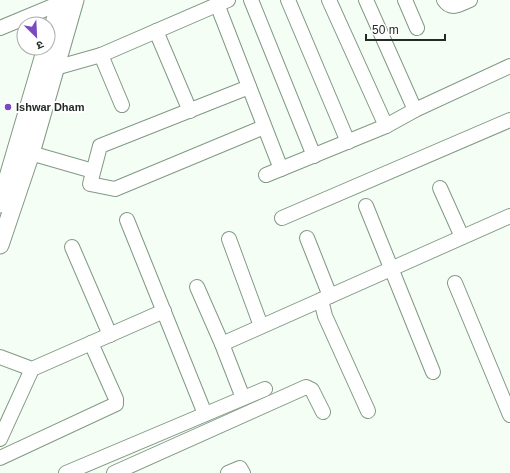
<svg xmlns="http://www.w3.org/2000/svg" width="510" height="473" viewBox="0 0 510 473" font-family="Arial,'Noto Sans Devanagari',sans-serif">
<style>
.lines{fill:none;stroke-linecap:round;stroke-linejoin:round}
.minor-casing{stroke:#829885;stroke-width:16}
.major-casing{stroke:#829885;stroke-width:19}
.minor{stroke:#fff;stroke-width:14}
.major{stroke:#fff;stroke-width:17}
.poi-dot{fill:#7b49c1;stroke:#fff;stroke-width:1.5}
.labels{text-anchor:middle;stroke-width:4;stroke-linejoin:round;paint-order:stroke}
.poi-label{font-size:11px;font-weight:bold;fill:#222b24;stroke:#fff;text-anchor:start}
</style>
<rect width="100%" height="100%" fill="#f4fef5"/>
<g class="lines">
<defs>
<g id="minor">
<polyline points="251,0 314,156"/>
<polyline points="288,0 348,142"/>
<polyline points="329,0 386,126"/>
<polyline points="366,0 415,110"/>
<polyline points="405,0 417,28"/>
<path d="M444 0C451 11 460 4 470 0"/>
<polyline points="217,4 281,169"/>
<polyline points="0,28 60,3"/>
<polyline points="156,31 190,111"/>
<polyline points="101,55 122,105"/>
<polyline points="48,70 101,55 228,0"/>
<polyline points="249,87 100,146 90,184 115,189 264,127"/>
<polyline points="20,150 93,171"/>
<polyline points="266,175 386,126 415,110 510,66"/>
<polyline points="440,188 462,237"/>
<polyline points="366,206 433,372"/>
<polyline points="282,218 510,120"/>
<polyline points="127,220 205,414"/>
<polyline points="307,238 330,296"/>
<polyline points="229,239 261,326"/>
<polyline points="72,247 110,335"/>
<polyline points="455,283 510,415"/>
<polyline points="197,287 222,344 243,398"/>
<polyline points="321,300 325,316 368,411"/>
<polyline points="222,344 510,216"/>
<polyline points="0,357 32,369 164,311"/>
<polyline points="0,439 32,369"/>
<polyline points="0,458 116,404 116,399 91,343"/>
<polyline points="66,473 265,389"/>
<polyline points="114,473 306,387 312,390 323,412"/>
<polyline points="228,473 240,468 243,473"/>
</g>
<g id="major">
<polyline points="48,43 61,0"/>
<polyline points="0,204 46,48"/>
<polyline points="0,245 31,153 75,0"/>
</g>
</defs>
<!-- minor casing -->
<use href="#minor" class="minor-casing"/>
<!-- major casing -->
<use href="#major" class="major-casing"/>
<!-- minor -->
<use href="#minor" class="minor"/>
<!-- major -->
<use href="#major" class="major"/>
</g>
<!-- markers -->
<circle class="poi-dot" cx="8" cy="107" r="4"/>
<g class="labels">
<!-- poi labels -->
<g class="poi-label">
<text x="16" y="111">Ishwar Dham</text>
</g>
</g>
<!-- north arrow -->
<g transform="translate(36 36) rotate(156)"><circle r="19" fill="#ffffff" stroke="#a7aaa7"/>
<path d="M0-3L7 15L0 10L-7 15Z" fill="#7b49c1"/>
<text y="-6" font-size="11" font-weight="bold" text-anchor="middle" fill="#222b24">उ</text>
</g>
<!-- scale -->
<path d="M366 34v6h79v-6" fill="none" stroke="#222b24" stroke-width="2"/>
<text x="372" y="34" font-size="12" fill="#222b24" stroke="#ffffff" stroke-width="3" paint-order="stroke">50 m</text>
</svg>
